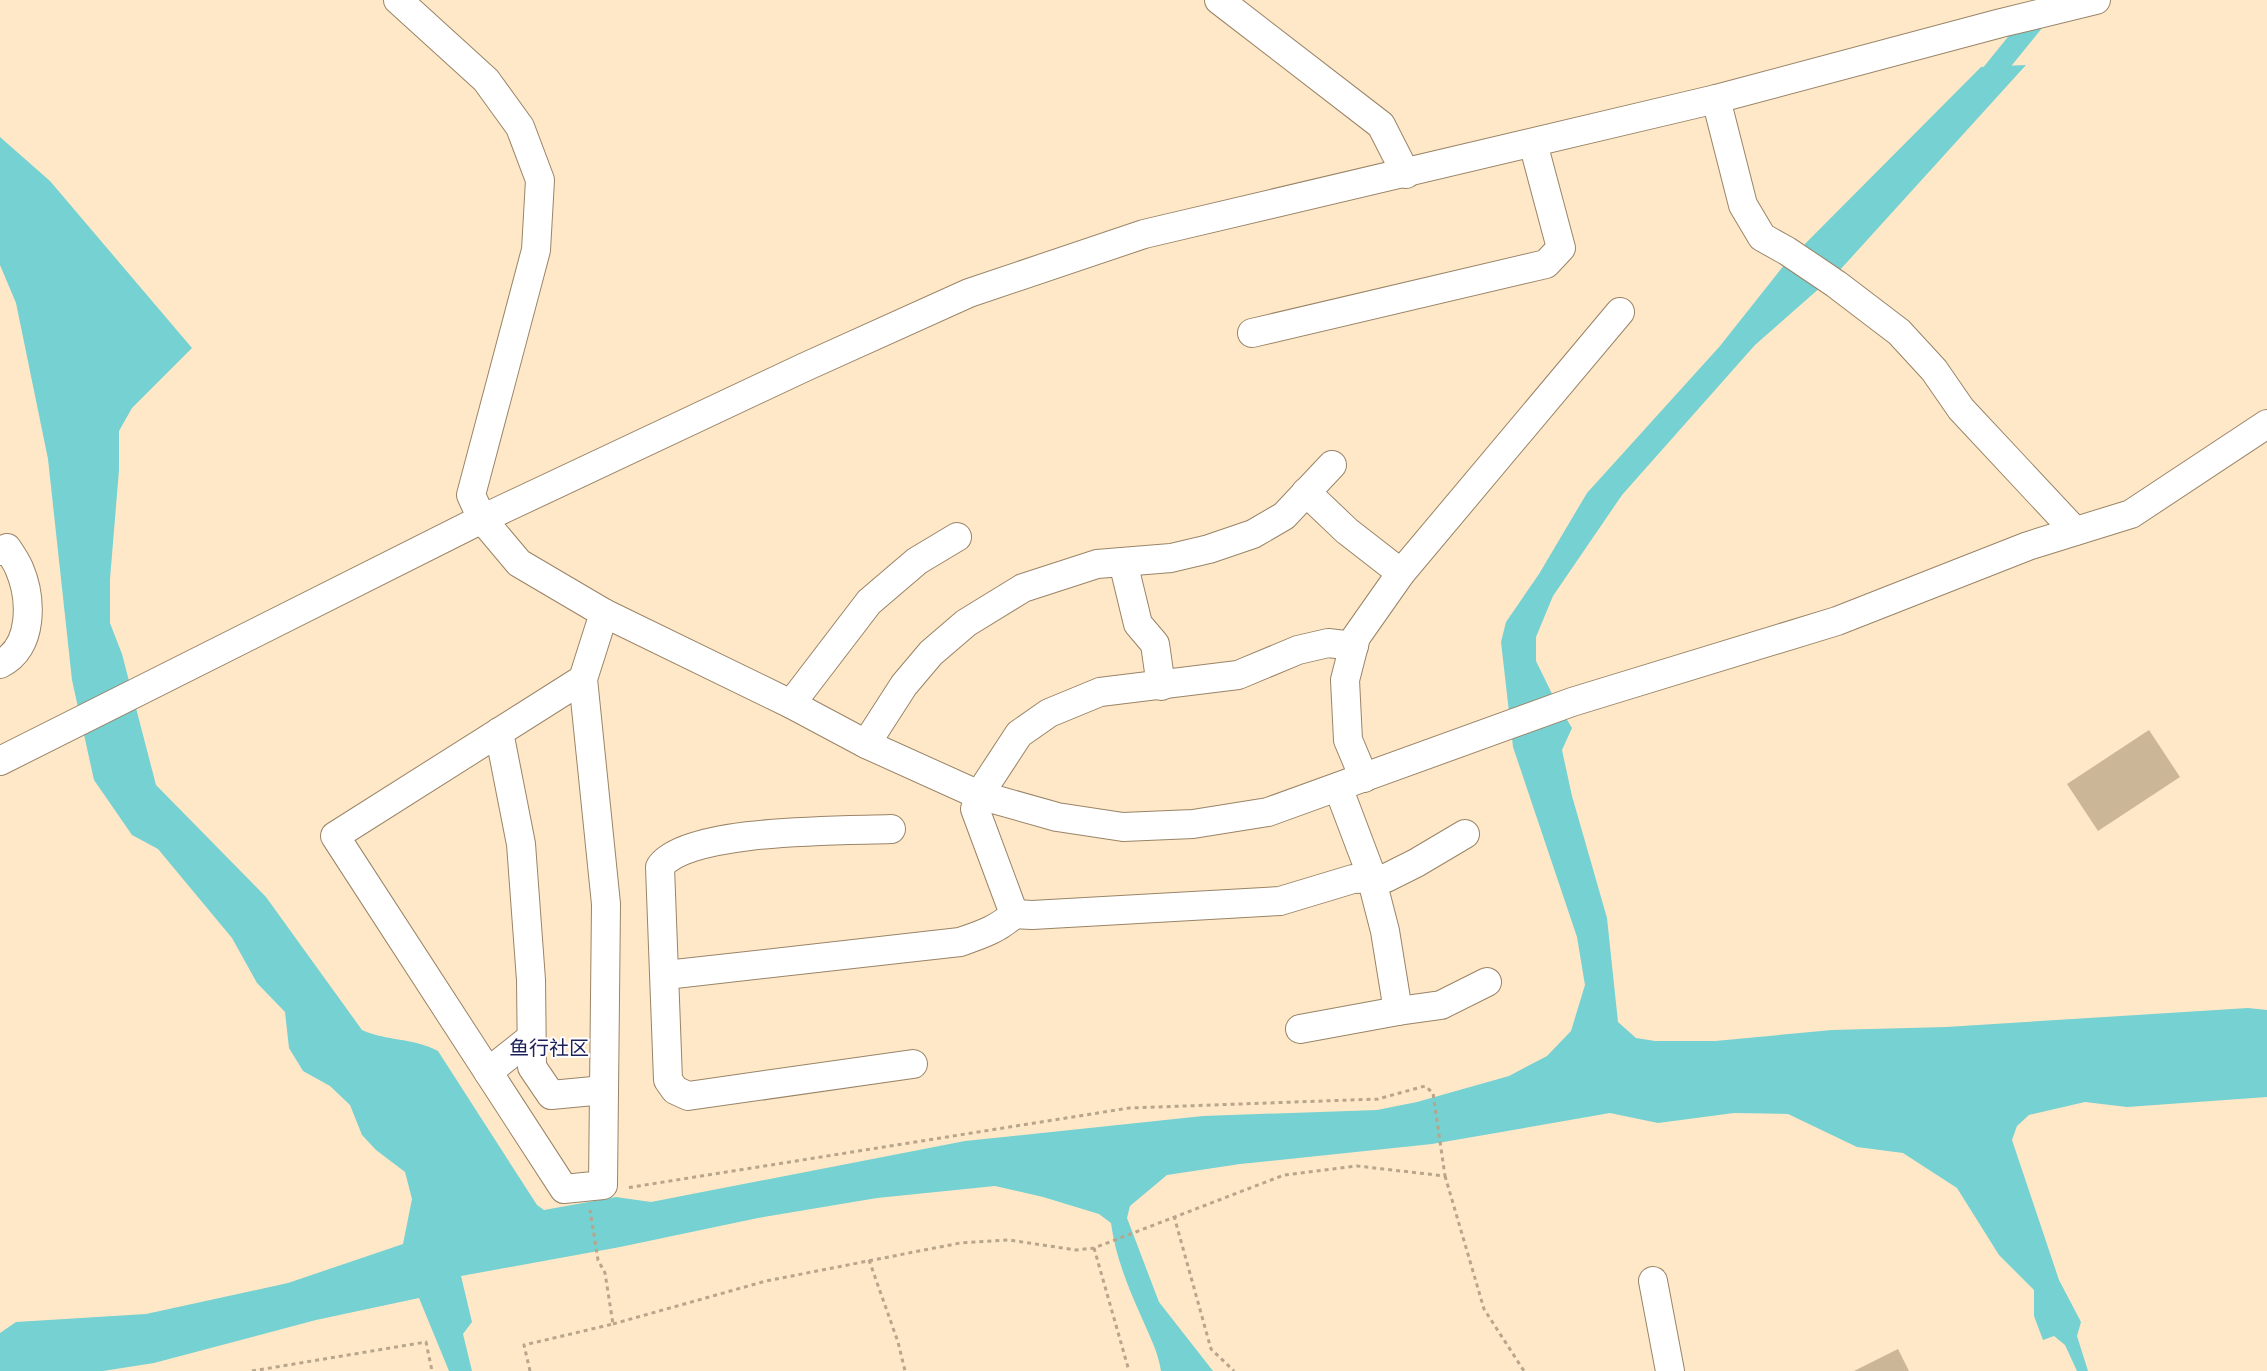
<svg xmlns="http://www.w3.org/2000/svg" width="2267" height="1371" viewBox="0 0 2267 1371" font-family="'Exo 2','Noto Sans SC',sans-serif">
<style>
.water{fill:#75d1d2}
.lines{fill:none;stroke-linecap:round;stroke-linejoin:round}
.canal{stroke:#75d1d2;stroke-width:21}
.building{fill:#ccb698}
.minor-casing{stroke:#998467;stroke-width:30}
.major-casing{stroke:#998467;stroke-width:30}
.path{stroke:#b7a58c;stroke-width:3;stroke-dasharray:4 4;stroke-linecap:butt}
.minor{stroke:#fff;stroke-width:28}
.major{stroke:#fff;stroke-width:28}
.labels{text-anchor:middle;stroke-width:4;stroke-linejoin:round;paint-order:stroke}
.neighbourhood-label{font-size:20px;fill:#1e2159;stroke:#fff}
</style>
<rect width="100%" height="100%" fill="#ffe8c8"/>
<!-- water -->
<path class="water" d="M2026 65 1839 271 1755 345 1622 495 1553 596 1536 637V661L1556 702 1572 728 1562 750 1572 796 1607 918 1618 1022 1636 1038 1655 1041H1715L1832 1030 1946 1027 2248 1008 2267 1010V1097L2127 1107 2085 1102 2029 1115 2017 1126 2012 1140 2059 1280 2081 1322 2077 1336 2088 1371H2077L2065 1345 2054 1336 2043 1340 2034 1316V1290L1999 1255 1957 1188 1903 1153 1857 1147 1788 1114 1734 1113 1658 1123 1610 1113 1432 1144 1240 1164 1167 1175 1130 1206 1127 1218 1159 1302 1213 1371H1161C1158 1351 1149 1335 1141 1316 1128 1287 1115 1255 1111 1223L1099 1214 1043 1197 995 1186 877 1198 758 1218 620 1247 461 1276 472 1322 463 1334 472 1371H449L419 1298 316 1320 154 1363 103 1371H0V1333L16 1322 146 1314 288 1283 403 1244 412 1199 405 1172 376 1150 362 1135 350 1105 330 1086 303 1071 289 1048 285 1012 257 983 232 938 158 849 132 835 94 780 72 680 48 459 16 303 0 265V137L50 181 192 348 132 408 119 431V470L110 579V623L122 654 156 785 266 897 362 1030C386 1041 414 1038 438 1051L537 1205 544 1210 616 1197 651 1202 965 1141 1203 1116 1377 1110 1417 1102 1509 1076 1547 1056 1571 1031 1585 985 1577 937 1513 747 1501 642 1506 622 1539 574 1587 493 1720 346 1785 264 1981 67Z"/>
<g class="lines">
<!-- canal -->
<polyline class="canal" points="1980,88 2044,9"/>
</g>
<!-- building -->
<g class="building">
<polygon points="2149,730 2180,777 2098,831 2067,784"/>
<polygon points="1898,1349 1909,1371 1854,1371"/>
</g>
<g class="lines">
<defs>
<g id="minor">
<polyline points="1219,0 1381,125 1406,174"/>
<polyline points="1716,99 1743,205 1762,237 1787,251 1836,284 1899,332 1934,370 1961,409 2075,531"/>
<polyline points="1252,333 1546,264 1561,248 1533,143"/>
<polyline points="1306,492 1347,531 1401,573"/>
<polyline points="482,519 519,563 604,613 791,704 866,744 979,795 1057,817 1123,827 1193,824 1268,812 1572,702 1837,621 2028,546 2131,514 2267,424"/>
<path d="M0 551 7 548C11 554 16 561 19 568 32 598 34 648 0 664"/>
<polyline points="1123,562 1138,624 1155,644 1161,686"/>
<polyline points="583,679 335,836 564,1189 603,1185 606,904 583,679 604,613"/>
<polyline points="791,704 869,602 917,561 957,537"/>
<polyline points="499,732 521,844 531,980 532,1067 551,1095 604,1090"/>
<polyline points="866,744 904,685 931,653 966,623 1023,588 1097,564 1171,558 1209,549 1253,534 1284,516 1332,465"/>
<polyline points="1364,778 1348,740 1345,680 1356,637 1401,573 1620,312"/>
<path d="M891 829C844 831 686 828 660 867L668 1080 675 1090 688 1096 913 1064"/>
<polyline points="1014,914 1032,915 1280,901 1353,879 1386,878 1416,863 1465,834"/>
<path d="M666 975 960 942C980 935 999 929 1014 914L975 809 979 795 1019 734 1049 713 1100 692 1238 675 1298 650 1328 643 1354 646"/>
<polyline points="1398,1011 1441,1005 1487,982"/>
<polyline points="1300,1029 1398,1011 1385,931 1369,869 1338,787"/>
<polyline points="488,1072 531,1038"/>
<polyline points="1653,1281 1670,1371"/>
</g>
<g id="major">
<polyline points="398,0 486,80 520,127 540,180 536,250 471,495 482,519"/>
<polyline points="0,761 482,519 805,367 969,293 1144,234 1716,99 2001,23 2096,0"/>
</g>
</defs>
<!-- minor casing -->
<use href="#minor" class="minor-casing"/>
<!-- major casing -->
<use href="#major" class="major-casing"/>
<!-- path -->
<g class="path">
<polyline points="1445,1176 1484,1309 1524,1371"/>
<polyline points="1174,1216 1211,1349 1234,1371"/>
<polyline points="1094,1248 1129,1371"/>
<polyline points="869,1260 898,1342 905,1371"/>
<polyline points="613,1324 766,1281 960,1243 1009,1240 1076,1250 1094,1248 1284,1175 1357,1166 1445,1176 1433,1093 1425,1086 1378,1099 1129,1108 626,1188"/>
<polyline points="252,1371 426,1342 432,1371"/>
<polyline points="530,1371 524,1345 613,1324 605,1273 598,1260 590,1210"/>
</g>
<!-- minor -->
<use href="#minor" class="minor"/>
<!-- major -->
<use href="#major" class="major"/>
</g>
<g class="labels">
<!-- neighbourhood labels -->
<g class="neighbourhood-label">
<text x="549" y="1055">鱼行社区</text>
</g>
</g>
</svg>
